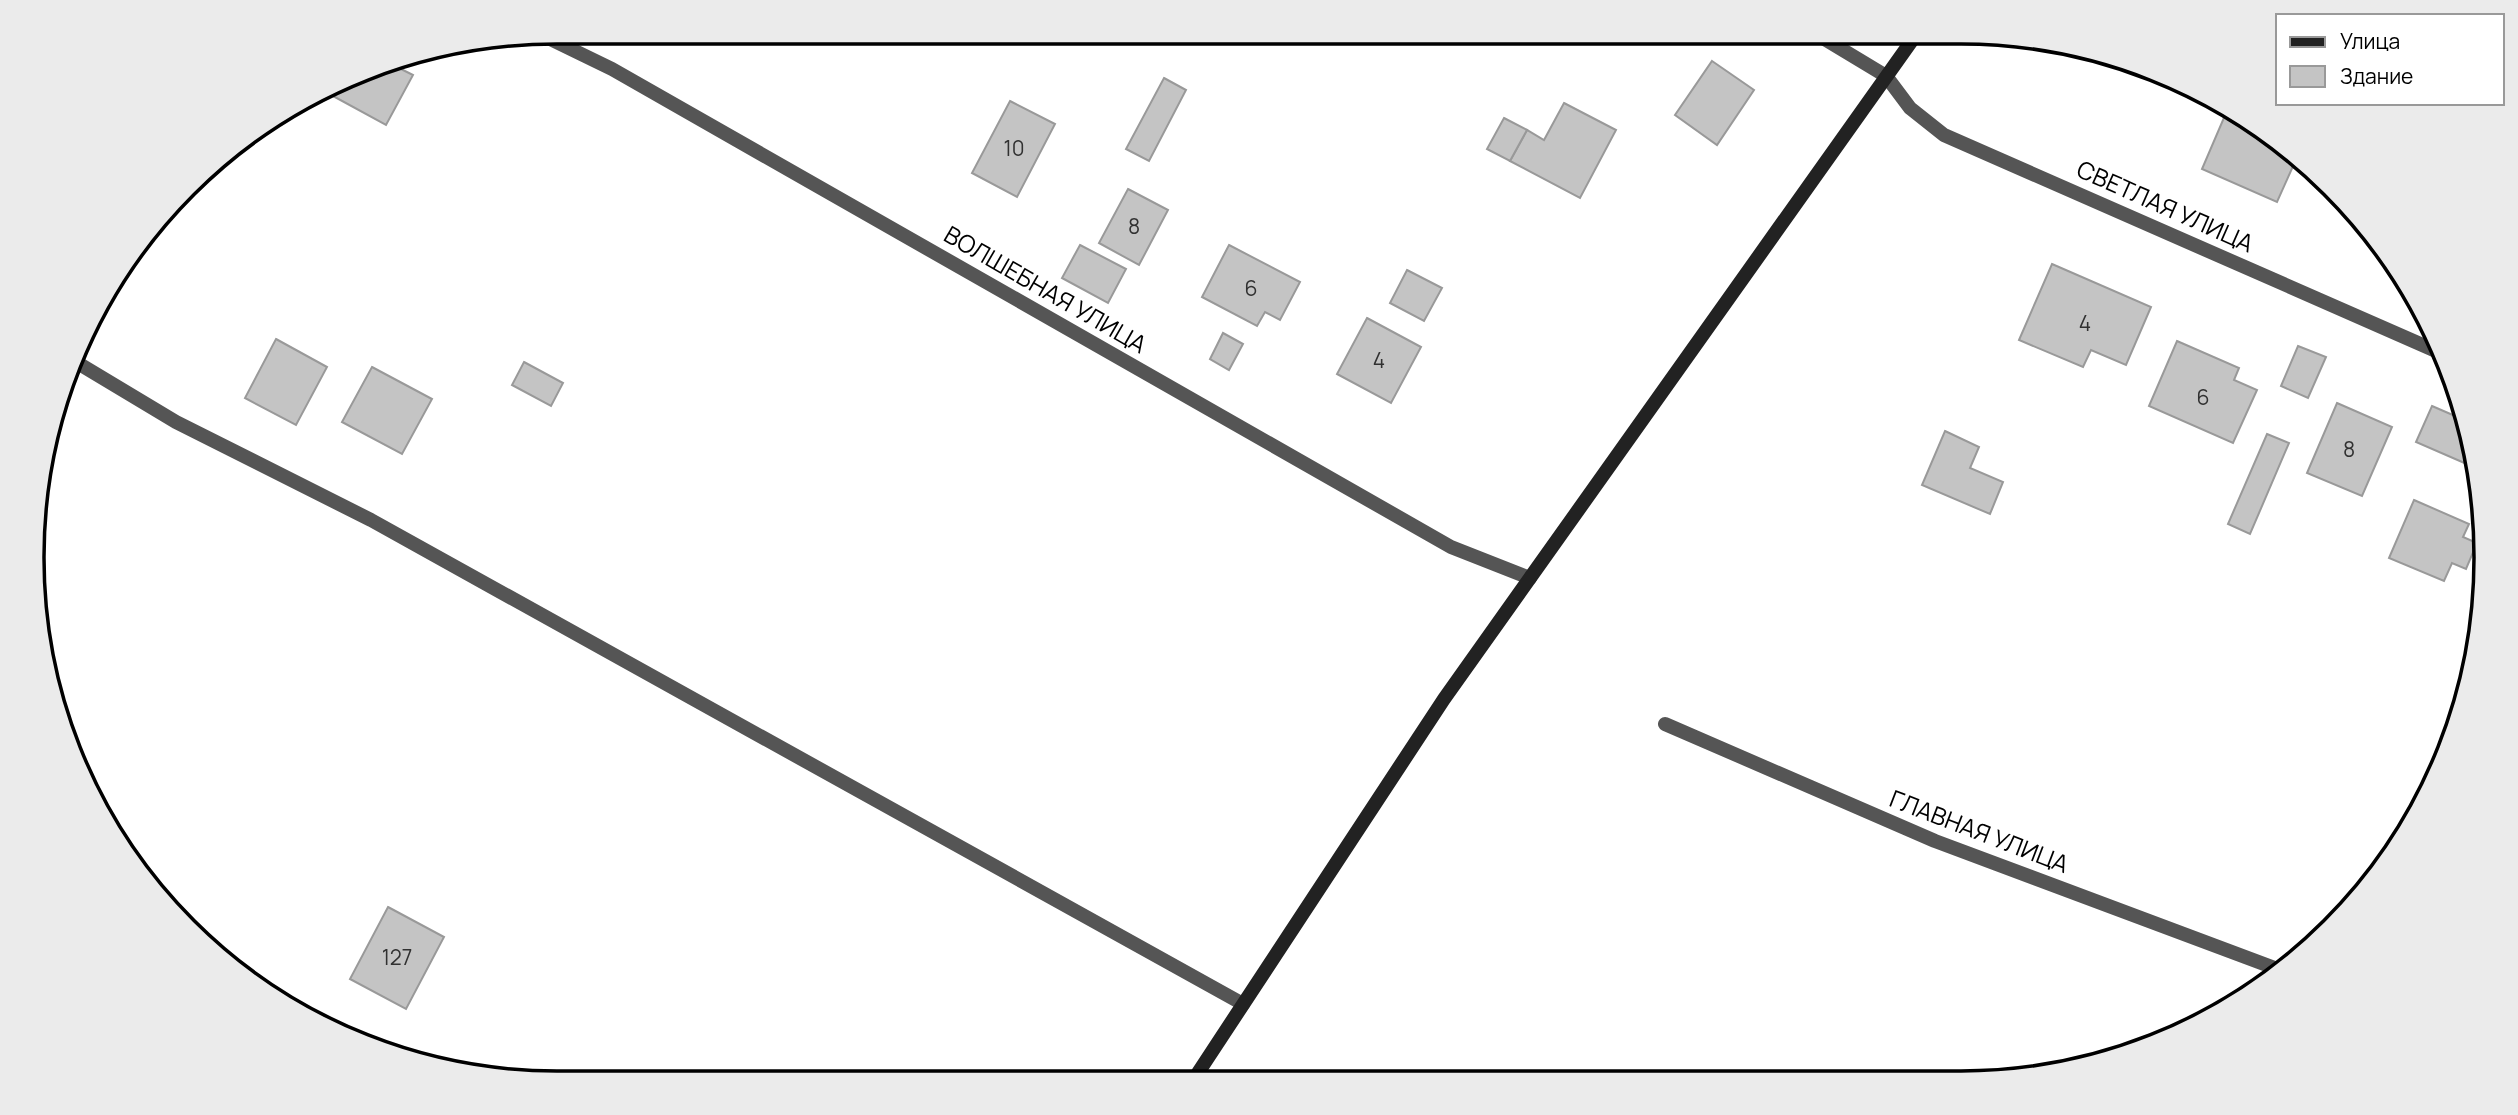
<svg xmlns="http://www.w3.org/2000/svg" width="2518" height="1115" viewBox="0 0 2518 1115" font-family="Manrope,sans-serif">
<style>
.building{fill:#c4c4c4;stroke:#999;stroke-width:2}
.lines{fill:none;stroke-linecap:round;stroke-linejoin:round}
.lane{stroke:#555;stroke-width:14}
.street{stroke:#555;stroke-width:14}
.secondary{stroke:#222;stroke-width:14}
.labels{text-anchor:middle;stroke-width:5;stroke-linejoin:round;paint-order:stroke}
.number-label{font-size:21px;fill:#313131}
.street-label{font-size:24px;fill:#000;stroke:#fff}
.rim{fill:none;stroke:#000;stroke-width:3.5}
</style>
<rect width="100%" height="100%" fill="#fff"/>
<!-- building -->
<g class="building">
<polygon points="385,61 413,75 386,125 333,96 342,80"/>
<polygon points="1712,61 1754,90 1717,145 1675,115"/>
<polygon points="1164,78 1186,90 1149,161 1126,149"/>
<polygon points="1010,101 1055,124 1017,197 972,173"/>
<polygon points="1564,103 1616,130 1580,198 1510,161 1527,130 1544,140"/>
<polygon points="2229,106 2298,155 2277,202 2202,169"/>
<polygon points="1504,118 1527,130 1510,161 1487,149"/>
<polygon points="2298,155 2308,162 2325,181 2292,167"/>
<polygon points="1128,189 1168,210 1139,265 1099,243"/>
<polygon points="1080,245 1126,269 1108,303 1062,278"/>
<polygon points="1229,245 1300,282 1280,320 1265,312 1257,326 1202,297"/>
<polygon points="2052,264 2151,307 2126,365 2091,350 2083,367 2019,340"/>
<polygon points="1407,270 1442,288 1424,321 1390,303"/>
<polygon points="1367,318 1421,347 1391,403 1337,374"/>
<polygon points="1223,333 1243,344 1229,370 1210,359"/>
<polygon points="276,339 327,367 296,425 245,398"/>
<polygon points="2177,341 2239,368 2234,380 2257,390 2233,443 2149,406"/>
<polygon points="2298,346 2326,357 2308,398 2281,386"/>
<polygon points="524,362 563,383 551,406 512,385"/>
<polygon points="372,367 432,399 402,454 342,422"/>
<polygon points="2337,403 2392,427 2362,496 2307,473"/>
<polygon points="2432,406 2469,422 2476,468 2416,442"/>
<polygon points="1945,431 1979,447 1970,468 2003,482 1990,514 1922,485"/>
<polygon points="2267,434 2289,443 2250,534 2228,524"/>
<polygon points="2414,500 2469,524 2463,537 2477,543 2466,569 2452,563 2444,581 2389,558"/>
<polygon points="388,907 444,937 406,1009 350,979"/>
</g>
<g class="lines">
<!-- lane -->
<polyline class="lane" points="1813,32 1886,76"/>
<!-- street -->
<g class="street">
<polyline points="540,34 612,69 1451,547 1530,578"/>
<polyline points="1886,76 1910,108 1944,135 2443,354"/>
<polyline points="76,362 176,422 371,520 1243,1004"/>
<polyline points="1665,724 1935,841 2280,970"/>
</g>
<!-- secondary -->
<polyline class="secondary" points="1192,1082 1444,699 1918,32"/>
</g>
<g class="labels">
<!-- number labels -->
<g class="number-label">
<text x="1014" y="156">10</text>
<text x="1134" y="234">8</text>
<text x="1251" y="296">6</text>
<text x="2085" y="331">4</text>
<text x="1379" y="368">4</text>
<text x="2203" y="405">6</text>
<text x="2349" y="457">8</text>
<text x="397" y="965">127</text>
</g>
<!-- street labels -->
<g class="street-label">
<text transform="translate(2165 207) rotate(24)" y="8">СВЕТЛАЯ УЛИЦА</text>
<text transform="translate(1045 290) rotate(30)" y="8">ВОЛШЕБНАЯ УЛИЦА</text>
<text transform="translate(1979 832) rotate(21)" y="8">ГЛАВНАЯ УЛИЦА</text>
</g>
</g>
<!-- crop -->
<path d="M0 0H2518V1115H0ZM557 44H1961A513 513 0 0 1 2474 557V558A513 513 0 0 1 1961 1071H557A513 513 0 0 1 44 558V557A513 513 0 0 1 557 44Z" fill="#ebebeb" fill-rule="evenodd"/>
<path class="rim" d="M557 44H1961A513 513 0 0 1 2474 557V558A513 513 0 0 1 1961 1071H557A513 513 0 0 1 44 558V557A513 513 0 0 1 557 44Z"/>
<!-- legend -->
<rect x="2276" y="14" width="228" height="91" fill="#ffffff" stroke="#999999" stroke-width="2"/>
<rect x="2290" y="37" width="35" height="10" fill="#222222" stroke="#999999" stroke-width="2"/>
<text x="2340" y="49" font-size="21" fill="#000000">Улица</text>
<rect x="2290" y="66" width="35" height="21" fill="#c4c4c4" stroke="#999999" stroke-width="2"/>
<text x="2340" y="84" font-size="21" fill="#000000">Здание</text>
</svg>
